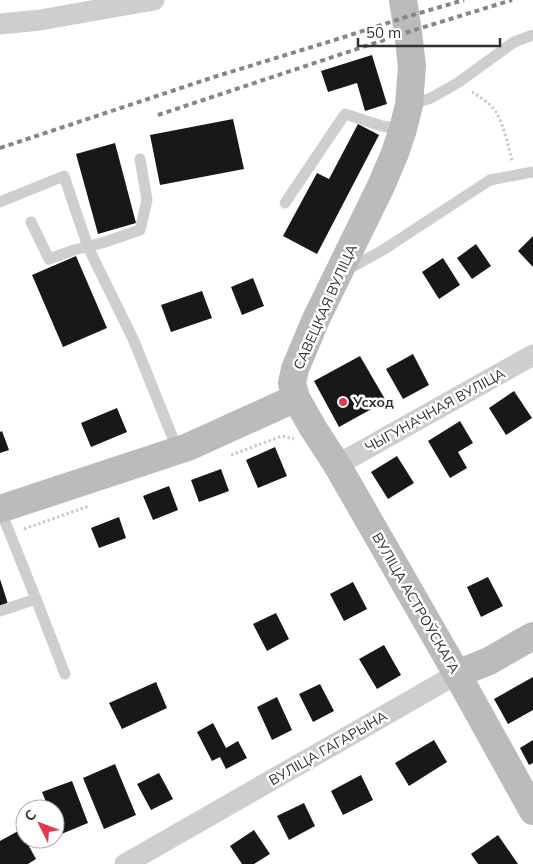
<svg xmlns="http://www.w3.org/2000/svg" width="533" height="864" viewBox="0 0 533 864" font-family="Mulish,sans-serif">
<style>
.building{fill:#181818}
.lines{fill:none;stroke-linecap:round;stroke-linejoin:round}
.path{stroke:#cbcbcb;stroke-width:3;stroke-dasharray:2.5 2.5;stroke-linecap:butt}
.lane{stroke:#cecece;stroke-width:11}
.street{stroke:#cecece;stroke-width:21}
.secondary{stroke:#bbb;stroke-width:28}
.rail{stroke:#868686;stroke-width:4;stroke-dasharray:5 4;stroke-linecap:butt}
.poi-dot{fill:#e33850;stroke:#fff;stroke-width:2}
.labels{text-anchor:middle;stroke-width:5;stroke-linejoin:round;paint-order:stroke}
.street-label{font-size:14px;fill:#313131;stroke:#fff}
.poi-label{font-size:14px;font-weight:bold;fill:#313131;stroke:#fff;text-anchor:start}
</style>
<rect width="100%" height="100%" fill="#fff"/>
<!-- building -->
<g class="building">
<polygon points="372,55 387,104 365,111 357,83 328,92 321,71"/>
<polygon points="233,119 244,169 160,185 150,135"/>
<polygon points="358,124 379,135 317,254 283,236 317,173 329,179"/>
<polygon points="115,143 136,223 98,234 76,154"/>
<polygon points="533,236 533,267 518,251"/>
<polygon points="476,244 491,266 472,279 457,258"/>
<polygon points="76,256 107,328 63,347 32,275"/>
<polygon points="443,258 460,285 439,299 422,272"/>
<polygon points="253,278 264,306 242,315 231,287"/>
<polygon points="202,291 212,318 171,332 161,305"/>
<polygon points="413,354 429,385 403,399 386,369"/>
<polygon points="360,356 386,401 339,427 314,381"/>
<polygon points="514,391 532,418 506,435 489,408"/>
<polygon points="117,408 127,432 91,447 81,423"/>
<polygon points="460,421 473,443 458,452 467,468 450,478 428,441"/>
<polygon points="2,431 9,450 0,453 0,432"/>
<polygon points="275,447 287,476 258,488 246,460"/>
<polygon points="397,456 414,483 388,499 371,472"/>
<polygon points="221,469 229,491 199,502 191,480"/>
<polygon points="169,486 178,510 153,520 143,496"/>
<polygon points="119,517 126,538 99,548 91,528"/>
<polygon points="488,577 503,606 481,617 467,587"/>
<polygon points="0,579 8,604 0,607"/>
<polygon points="353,582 367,609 344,621 330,594"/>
<polygon points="276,613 289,639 267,651 253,624"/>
<polygon points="384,645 401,675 377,689 359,659"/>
<polygon points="533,677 533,710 508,724 494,699"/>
<polygon points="156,682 167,708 122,729 109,703"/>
<polygon points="320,684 334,711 313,722 299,694"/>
<polygon points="277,697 292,730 272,740 257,707"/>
<polygon points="213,723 226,748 238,741 247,758 226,769 220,757 212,761 197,732"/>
<polygon points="434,740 447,762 409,786 395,763"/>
<polygon points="533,740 533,763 529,765 520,748"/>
<polygon points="115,764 136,815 104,829 83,778"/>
<polygon points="159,773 173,799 151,810 137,784"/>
<polygon points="361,775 373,800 343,815 331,791"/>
<polygon points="72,781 88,823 59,835 55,825 55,809 49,809 42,792"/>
<polygon points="304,803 315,826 289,840 277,816"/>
<polygon points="20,830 36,859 28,864 0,864 0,841"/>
<polygon points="254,830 270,854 254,864 242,864 230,846"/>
<polygon points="498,835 518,864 478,864 471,854"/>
</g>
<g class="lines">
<!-- path -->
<g class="path">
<path d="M472 92C480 97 490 103 496 112 503 123 509 148 512 161"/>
<polyline points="231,455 282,436 294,439"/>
<polyline points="24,529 89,506"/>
</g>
<!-- lane -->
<g class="lane">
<polyline points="409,105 431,98 459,82 514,42 533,35"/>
<polyline points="0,202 64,176 88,247 134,341 178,451"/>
<polyline points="285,203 345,114 382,126 403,129"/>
<polyline points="31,222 49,259 74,250 102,243 140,230 147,200 140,159"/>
<polyline points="344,267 354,266 383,250 490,180 533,172"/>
<polyline points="36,599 65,674"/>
<polyline points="0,611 36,599 0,509"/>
</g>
<!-- street -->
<g class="street">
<polyline points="0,24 40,20 154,0"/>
<polyline points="337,465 533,355"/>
<polyline points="125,864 457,674"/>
</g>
<!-- secondary -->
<g class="secondary">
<polyline points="403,0 408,32 412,66 409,105 403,129 395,153 381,186 316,319 295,369 292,383 296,398 313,428 337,465 457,674 533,811"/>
<polyline points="0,509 188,447 296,398"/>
<polyline points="457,674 489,661 533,636"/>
</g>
<!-- rail -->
<g class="rail">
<polyline points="158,115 408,32 512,0"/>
<polyline points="0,148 214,77 341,38 406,17 464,0"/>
</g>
</g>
<!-- markers -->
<circle class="poi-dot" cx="343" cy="402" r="5"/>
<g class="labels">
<!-- street labels -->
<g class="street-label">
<text transform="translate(325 307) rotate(-66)" y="5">САВЕЦКАЯ ВУЛІЦА</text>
<text transform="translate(435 410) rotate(-29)" y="5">ЧЫГУНАЧНАЯ ВУЛІЦА</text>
<text transform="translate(416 603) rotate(60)" y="5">ВУЛІЦА АСТРОЎСКАГА</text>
<text transform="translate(328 748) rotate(-30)" y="5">ВУЛІЦА ГАГАРЫНА</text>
</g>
<!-- poi labels -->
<g class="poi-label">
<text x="353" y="407">Усход</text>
</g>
</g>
<!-- north arrow -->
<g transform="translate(40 824) rotate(312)"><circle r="24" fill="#ffffff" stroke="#adadad"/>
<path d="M0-4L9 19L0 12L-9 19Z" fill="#e33850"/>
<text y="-8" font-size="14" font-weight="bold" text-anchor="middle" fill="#313131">С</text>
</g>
<!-- scale -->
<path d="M358 38v8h142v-8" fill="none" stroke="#313131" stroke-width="2.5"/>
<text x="366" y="38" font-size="15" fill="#313131" stroke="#ffffff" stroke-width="4" paint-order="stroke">50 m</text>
</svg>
